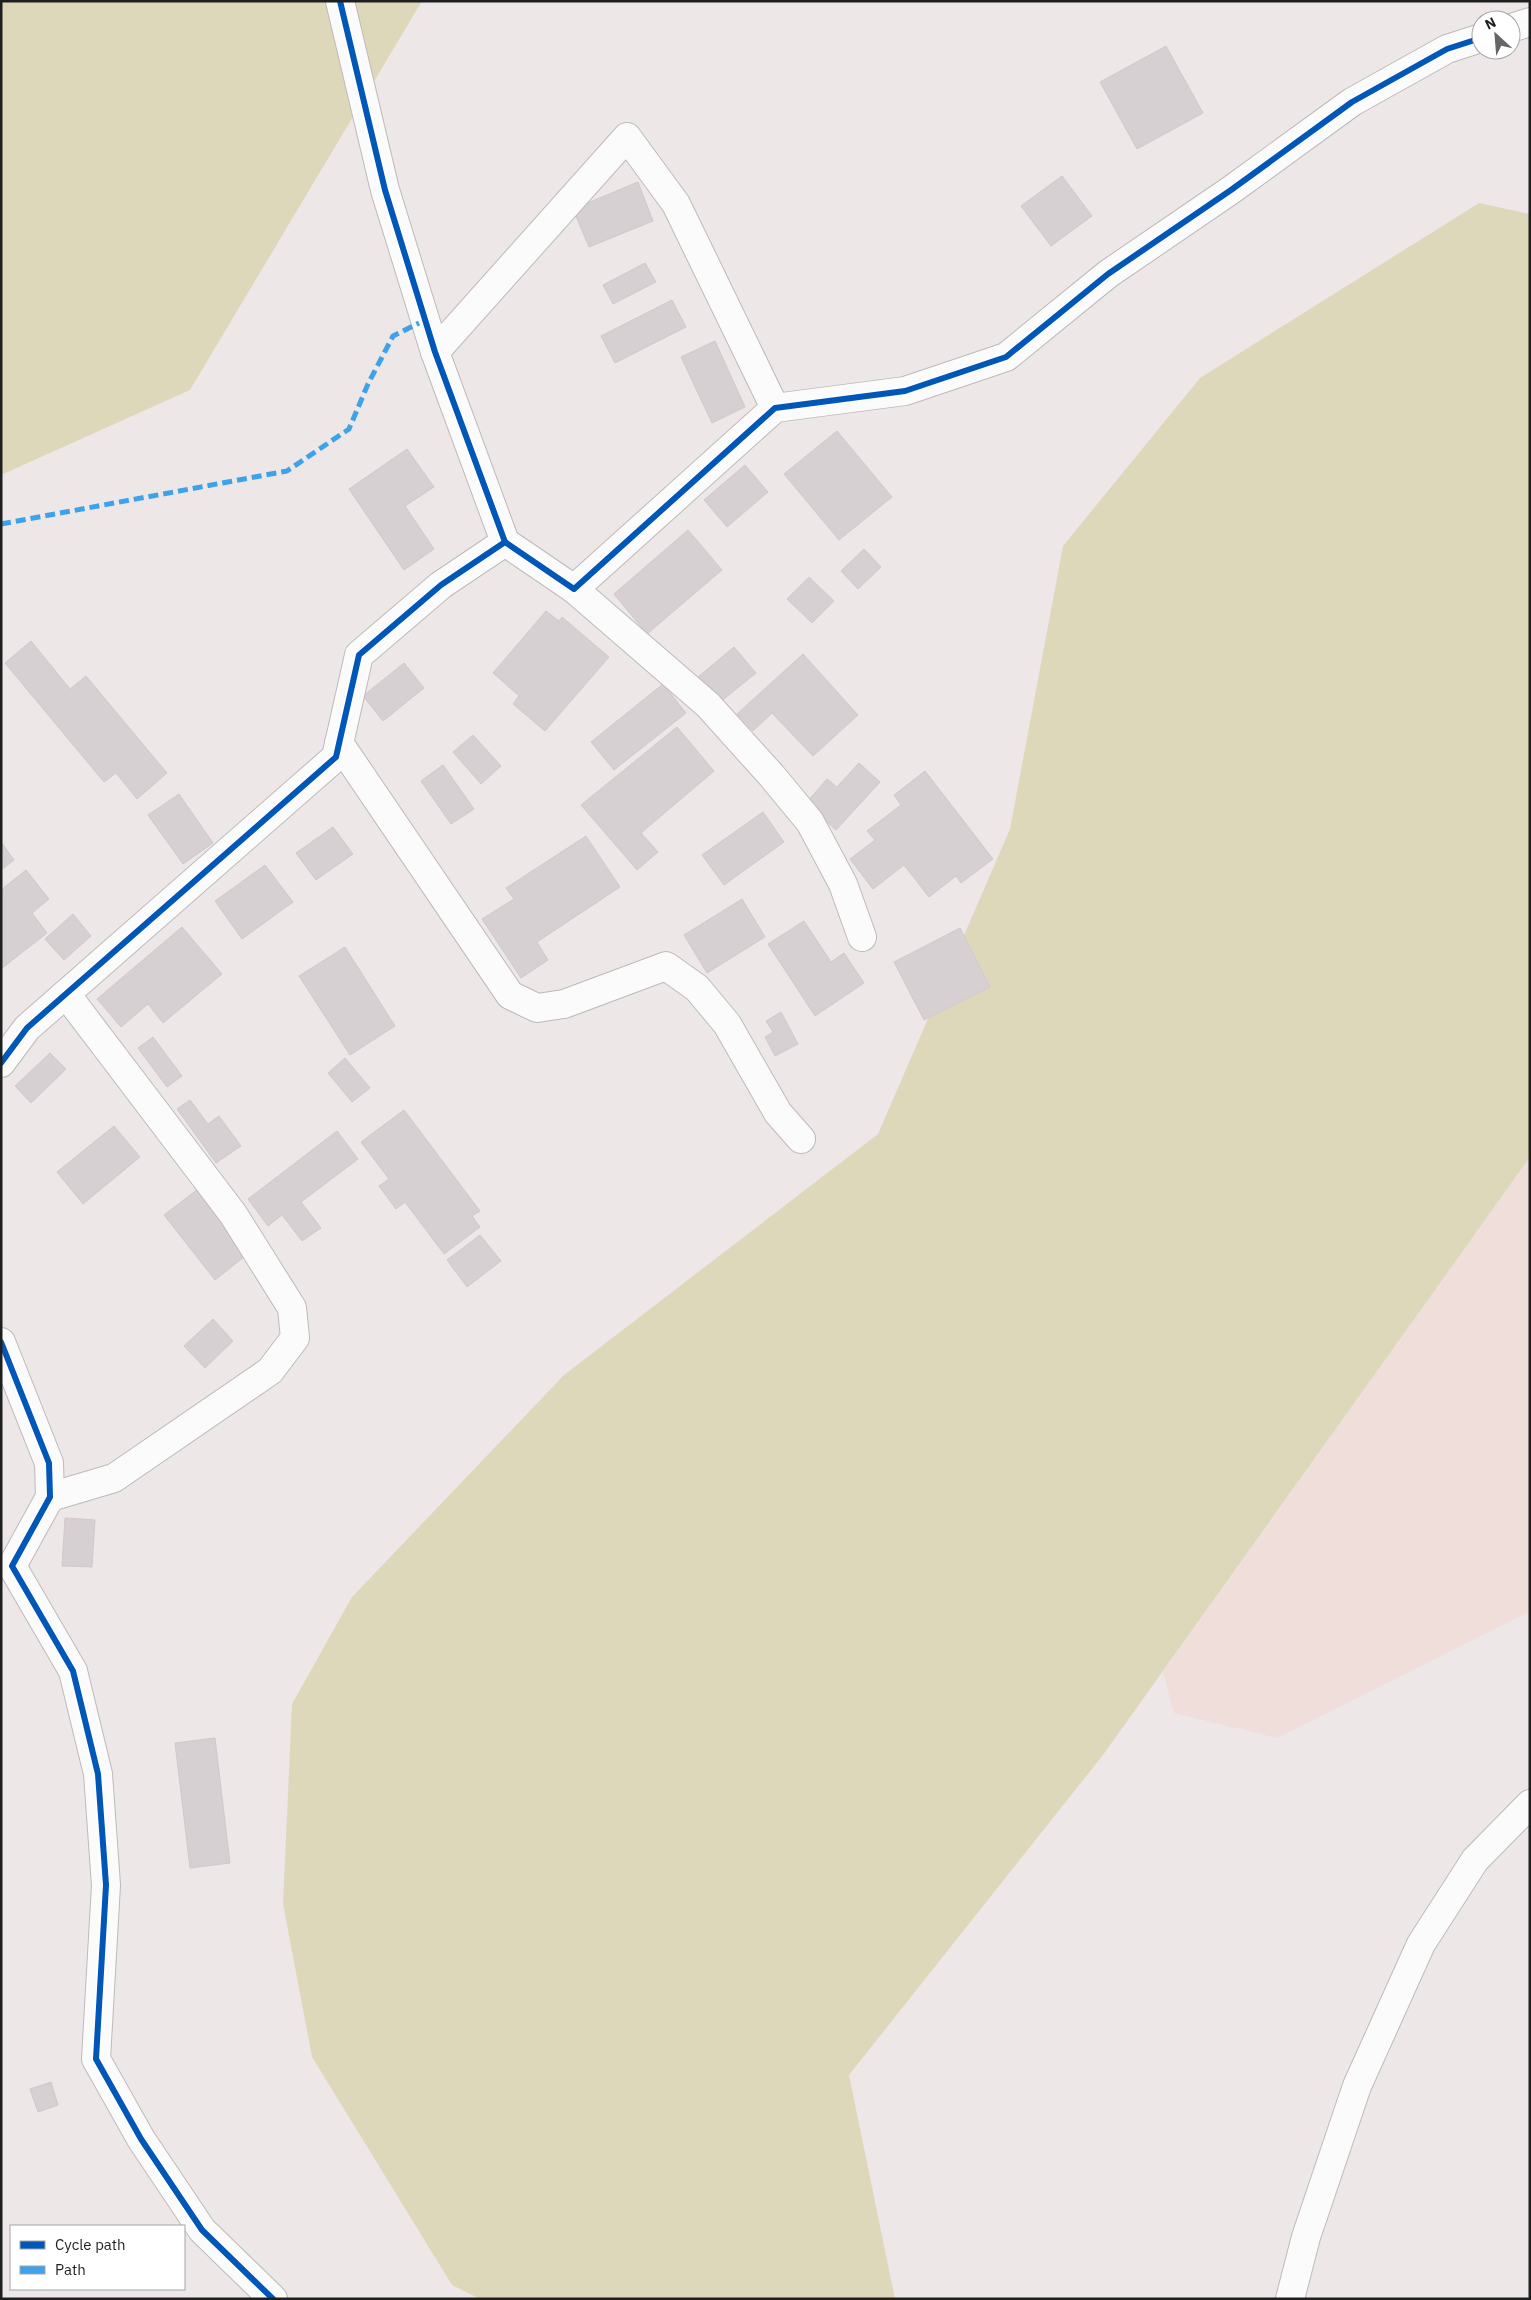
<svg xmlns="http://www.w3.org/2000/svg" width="1531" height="2300" viewBox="0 0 1531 2300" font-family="'IBM Plex Sans',sans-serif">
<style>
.farmland{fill:#efdeda}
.forest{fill:#ded8bb}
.building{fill:#d6d0d2;stroke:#d1c8cb}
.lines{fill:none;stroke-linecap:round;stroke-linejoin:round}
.minor-casing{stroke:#bdbabb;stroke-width:30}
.minor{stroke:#fcfbfc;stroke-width:28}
.quiet{stroke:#3da2ea;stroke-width:5;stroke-dasharray:10 5;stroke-linecap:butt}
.cycleway-casing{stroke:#fff;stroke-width:9}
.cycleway{stroke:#0057b8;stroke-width:6}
</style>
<rect width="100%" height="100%" fill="#ede7e8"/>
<!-- farmland -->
<polygon class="farmland" points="1530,1157 1530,1611 1277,1738 1174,1713 1163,1672"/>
<!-- forest -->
<g class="forest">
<polygon points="1,1 422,1 190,390 1,475"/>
<polygon points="1479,203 1530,214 1530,1157 1103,1755 849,2075 895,2299 480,2299 452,2285 312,2057 283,1904 292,1704 352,1597 564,1375 878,1134 1010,829 1063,546 1200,378"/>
</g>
<!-- building -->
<g class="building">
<polygon points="1166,46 1203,113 1137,149 1100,82"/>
<polygon points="1062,176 1092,216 1051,246 1021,206"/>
<polygon points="638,182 653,221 589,247 573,209"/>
<polygon points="645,263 656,282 613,304 603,285"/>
<polygon points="672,300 686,327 615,363 601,336"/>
<polygon points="715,341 745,407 712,423 681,357"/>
<polygon points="837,431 892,497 839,540 784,474"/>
<polygon points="407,449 434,487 405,506 434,549 404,570 349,489"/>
<polygon points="745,465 768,492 727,527 704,500"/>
<polygon points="688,530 722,570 647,634 614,594"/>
<polygon points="864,549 881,567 858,589 841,571"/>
<polygon points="809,577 834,601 812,623 787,599"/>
<polygon points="546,611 559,621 562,617 609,657 545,731 513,704 519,696 493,673"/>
<polygon points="31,641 70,689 86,676 167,773 137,799 116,773 104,782 5,663"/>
<polygon points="734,647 756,673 719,703 698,677"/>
<polygon points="803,654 858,715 813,756 772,713 753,731 737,714"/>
<polygon points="404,663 424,688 383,721 363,696"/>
<polygon points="663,684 686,713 614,770 591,742"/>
<polygon points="677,727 714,771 641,833 658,852 637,870 581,805"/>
<polygon points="473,735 501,766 481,784 453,752"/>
<polygon points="859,763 880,782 836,830 806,803 827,779 837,787"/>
<polygon points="443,765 474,809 451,824 421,781"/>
<polygon points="925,771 993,859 961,883 956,876 929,897 904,865 873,889 850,859 875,840 867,831 901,805 894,795"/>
<polygon points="179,794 213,843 183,864 148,815"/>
<polygon points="763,812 784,842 724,885 702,855"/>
<polygon points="333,827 353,854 316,880 296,853"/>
<polygon points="586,836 620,887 537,942 548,960 521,978 482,919 514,899 506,888"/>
<polygon points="1,842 14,860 1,870"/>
<polygon points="265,865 293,902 242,939 215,901"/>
<polygon points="26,870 49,899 32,913 47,933 1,969 1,890"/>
<polygon points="742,899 765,937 707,973 684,935"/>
<polygon points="73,914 91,936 64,960 45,939"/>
<polygon points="804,921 831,962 844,953 864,983 815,1016 768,944"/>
<polygon points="182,927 222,974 163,1023 148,1004 121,1027 97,999"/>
<polygon points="960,928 990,987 924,1020 894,962"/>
<polygon points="345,947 395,1026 350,1055 299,976"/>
<polygon points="781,1012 798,1044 775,1056 765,1037 773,1032 766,1021"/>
<polygon points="153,1037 182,1076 167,1087 138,1048"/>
<polygon points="50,1053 66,1069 31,1103 15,1086"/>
<polygon points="345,1058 370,1088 352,1102 328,1073"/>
<polygon points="190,1100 208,1124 219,1116 241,1146 216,1163 177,1109"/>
<polygon points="404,1110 480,1211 472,1216 480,1227 444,1254 405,1202 396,1209 379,1186 389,1179 361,1142"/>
<polygon points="114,1126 140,1157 83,1204 57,1172"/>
<polygon points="337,1131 358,1159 301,1202 321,1228 302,1241 282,1215 268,1226 248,1199"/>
<polygon points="198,1189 249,1253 215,1280 164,1215"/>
<polygon points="480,1235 501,1261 467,1287 447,1260"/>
<polygon points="213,1319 233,1341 205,1368 184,1346"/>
<polygon points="65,1518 95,1520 92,1567 62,1566"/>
<polygon points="215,1738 230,1863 190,1868 175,1743"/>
<polygon points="51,2082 58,2105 38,2112 30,2089"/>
</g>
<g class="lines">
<defs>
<g id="minor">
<polyline points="340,1 385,190 435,352 505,542 574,589 775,408 905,391 1006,357 1108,274 1231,190 1352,102 1447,49 1481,38"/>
<polyline points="1511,28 1530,22"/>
<polyline points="435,352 627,137 676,204 775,408"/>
<polyline points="574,589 708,705 772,776 810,822 843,884 862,937"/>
<polyline points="339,743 510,995 537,1008 564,1004 666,966 697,988 727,1024 778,1113 801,1139"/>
<polyline points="1,1063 27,1028 336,757 359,655 441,585 505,542"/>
<polyline points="1,1342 49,1463 50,1497 12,1566 73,1671 98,1774 106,1885 96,2059 141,2139 202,2230 273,2299"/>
<polyline points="50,1497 114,1478 270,1371 295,1338 292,1308 233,1214 66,994"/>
<polyline points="1290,2299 1306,2237 1357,2086 1421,1944 1475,1860 1530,1804"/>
</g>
</defs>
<!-- minor casing -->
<use href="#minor" class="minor-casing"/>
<!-- minor -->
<use href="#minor" class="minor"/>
<!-- quiet -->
<polyline class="quiet" points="1,524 287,471 349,429 368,384 393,336 419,323"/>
<defs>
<g id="cycleway">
<polyline points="340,1 385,190 435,352 505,542 574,589 775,408 905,391 1006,357 1108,274 1231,190 1352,102 1447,49 1481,38"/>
<polyline points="1,1063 27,1028 336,757 359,655 441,585 505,542"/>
<polyline points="1,1342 49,1463 50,1497 12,1566 73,1671 98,1774 106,1885 96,2059 141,2139 202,2230 273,2299"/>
</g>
</defs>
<!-- cycleway casing -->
<use href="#cycleway" class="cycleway-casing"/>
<!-- cycleway -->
<use href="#cycleway" class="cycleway"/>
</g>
<!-- border -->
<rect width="1531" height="2300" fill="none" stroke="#1f1f1f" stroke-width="5"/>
<!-- legend -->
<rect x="10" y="2225" width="175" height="65" fill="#ffffff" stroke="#a5a5a5"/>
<rect x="20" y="2241" width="25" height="8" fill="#0057b8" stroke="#a5a5a5"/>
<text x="55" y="2250" font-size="15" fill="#1f1f1f">Cycle path</text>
<rect x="20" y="2266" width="25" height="8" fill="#3da2ea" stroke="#a5a5a5"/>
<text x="55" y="2275" font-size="15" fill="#1f1f1f">Path</text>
<!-- north arrow -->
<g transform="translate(1496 35) rotate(334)"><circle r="24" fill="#ffffff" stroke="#a5a5a5"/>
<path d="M0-4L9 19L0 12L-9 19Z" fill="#676565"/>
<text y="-8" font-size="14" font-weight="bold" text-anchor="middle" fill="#1f1f1f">N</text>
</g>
</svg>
